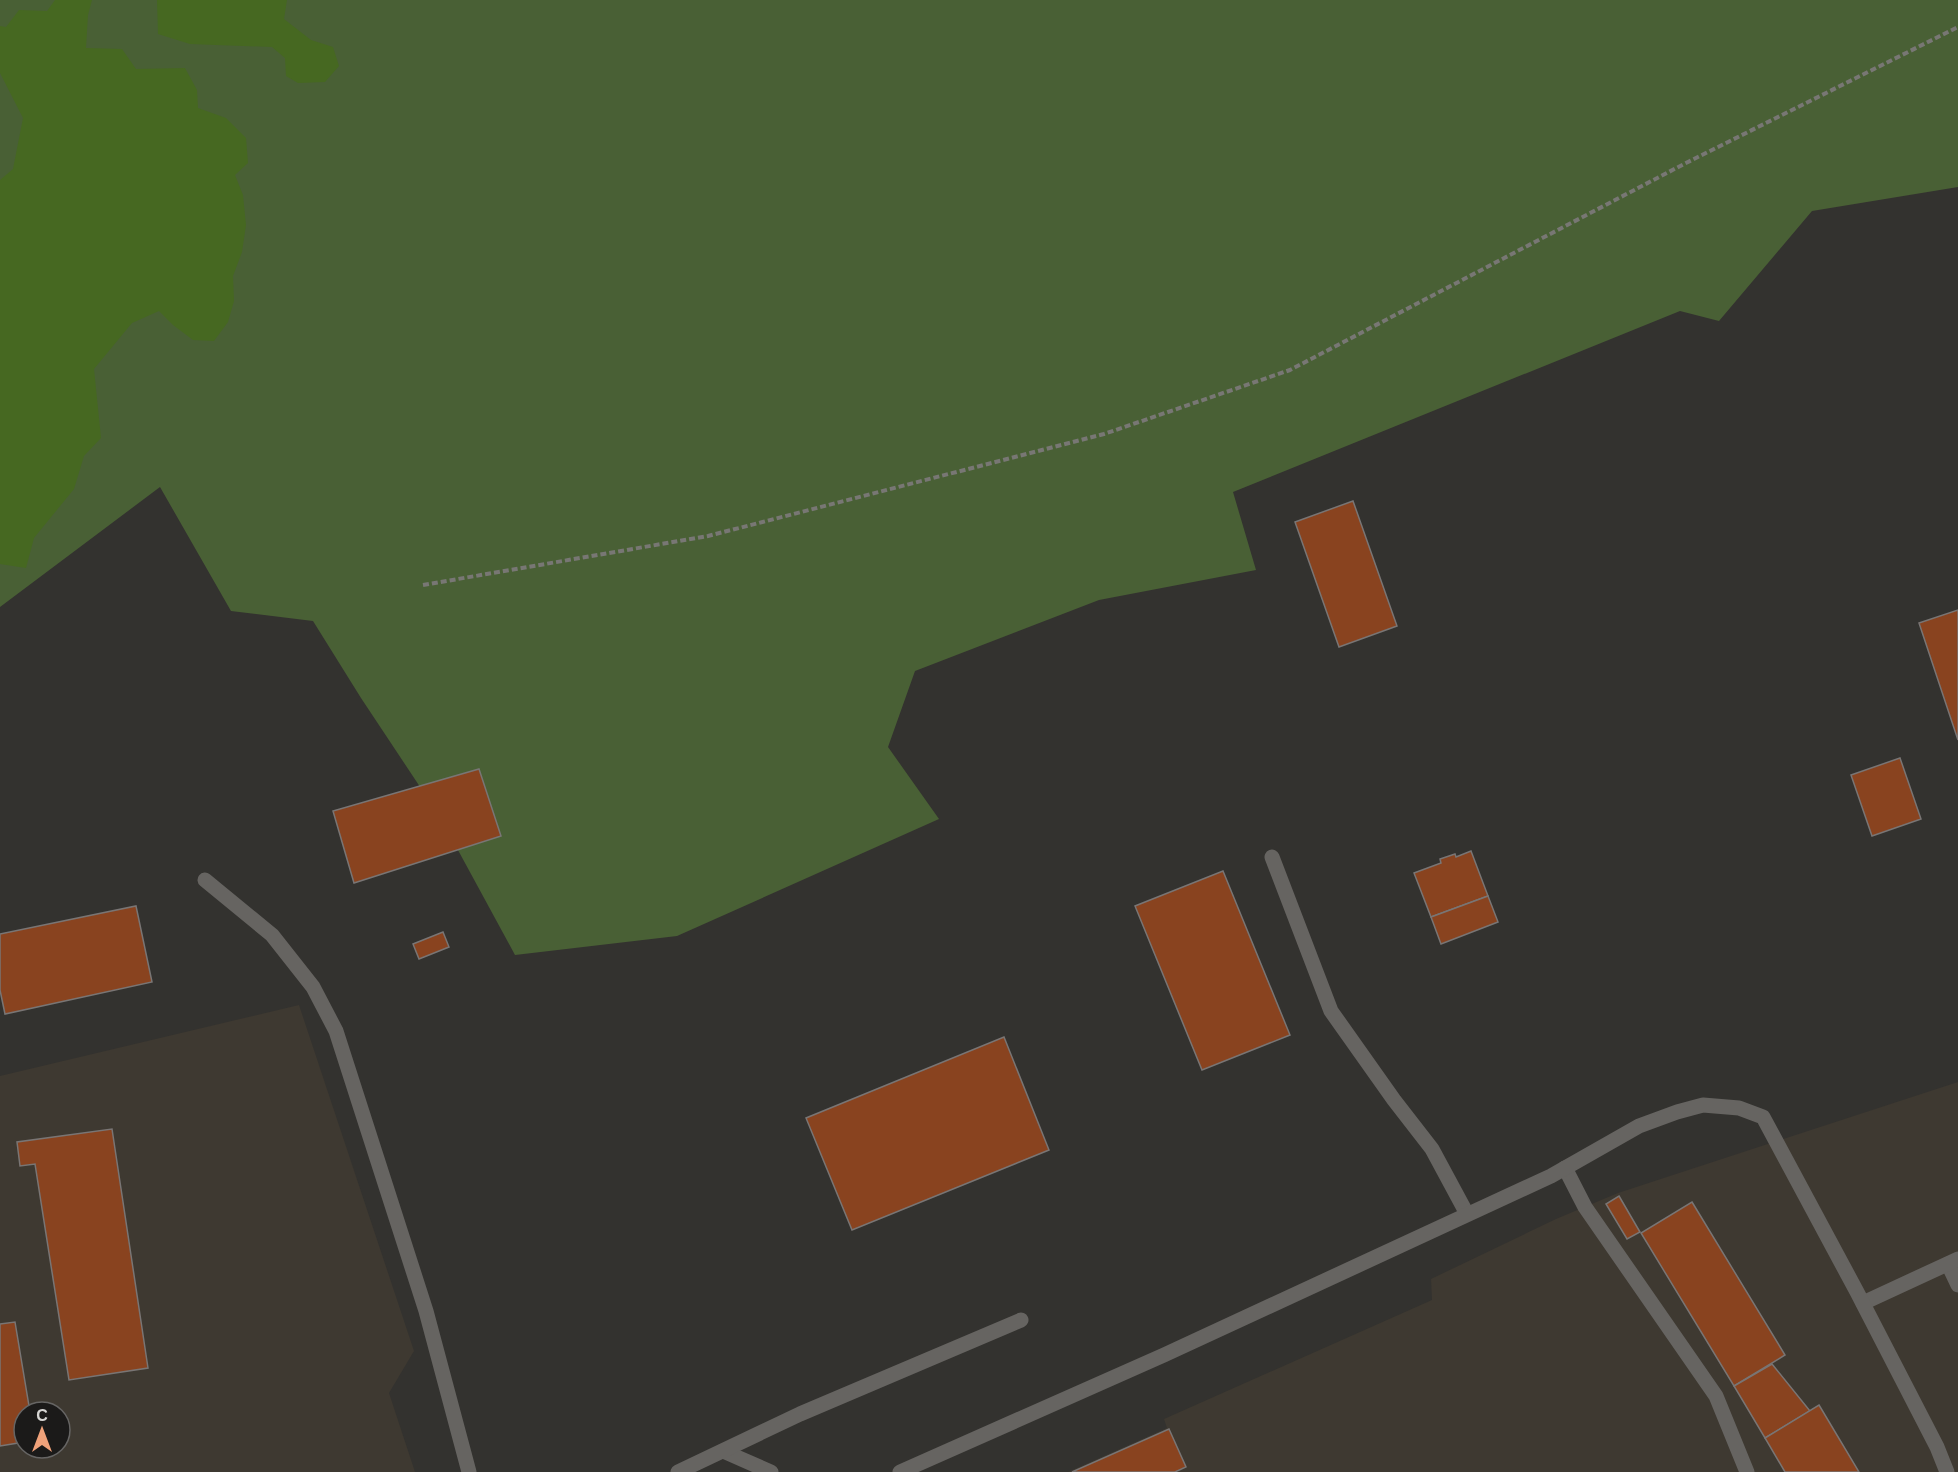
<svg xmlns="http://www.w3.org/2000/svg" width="1958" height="1472" viewBox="0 0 1958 1472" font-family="'DM Sans',sans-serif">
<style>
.built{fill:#3e3931;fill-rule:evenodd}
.green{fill:#496035}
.forest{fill:#466821}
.building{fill:#89431f;stroke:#797574;stroke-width:1.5}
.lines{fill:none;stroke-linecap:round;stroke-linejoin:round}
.path{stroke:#787774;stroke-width:4;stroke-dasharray:6 3;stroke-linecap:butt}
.lane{stroke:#666461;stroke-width:15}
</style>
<rect width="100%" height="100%" fill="#33322f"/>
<!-- built -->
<g class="built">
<path d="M299 1005 414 1351 389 1393 415 1472H0V1076ZM24 1412H60V1448H24Z"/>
<polygon points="1958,1082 1958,1472 1068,1472 1167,1428 1164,1419 1432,1300 1431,1279 1556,1219 1618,1193"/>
</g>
<!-- green -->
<polygon class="green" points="0,0 1958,0 1958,187 1812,211 1719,321 1680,311 1233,492 1256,570 1099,600 915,671 888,747 939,819 677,936 515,955 440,817 361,698 313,621 231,611 160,487 0,607"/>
<!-- forest -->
<g class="forest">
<polygon points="55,0 92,0 88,15 86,48 122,49 136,69 185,68 197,90 198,108 226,118 246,138 248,163 235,175 243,195 246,225 242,252 233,276 234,301 228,322 214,341 193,340 173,325 159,311 132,323 94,369 101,438 84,456 74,489 34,538 26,568 0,564 0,180 13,169 23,118 0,73 0,26 6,27 19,10 47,11"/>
<polygon points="157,0 287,0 284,19 311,40 333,47 339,66 325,82 298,83 286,76 285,58 272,47 190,44 158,34"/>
</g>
<!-- building -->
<g class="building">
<polygon points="1353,501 1397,626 1339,647 1295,522"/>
<polygon points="1958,610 1958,740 1919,623"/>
<polygon points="1900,758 1921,819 1872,836 1851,775"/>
<polygon points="479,769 501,836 354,883 333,811"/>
<polygon points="1471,851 1488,896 1431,917 1414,873 1441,863 1440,859 1455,854 1456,857"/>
<polygon points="1223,871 1290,1035 1202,1070 1135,906"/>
<polygon points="1488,896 1498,922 1441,944 1431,917"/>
<polygon points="136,906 152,982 5,1014 0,990 0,934"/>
<polygon points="443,932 449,947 419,959 413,944"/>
<polygon points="1004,1037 1049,1150 852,1230 806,1118"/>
<polygon points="112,1129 148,1368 69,1380 35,1164 20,1166 17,1142"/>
<polygon points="1619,1196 1640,1232 1627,1239 1606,1204"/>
<polygon points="1692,1202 1785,1355 1734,1386 1641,1233"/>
<polygon points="15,1322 30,1412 24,1412 24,1442 0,1446 0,1324"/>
<polygon points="1772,1364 1810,1411 1765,1438 1734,1386"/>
<polygon points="1819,1405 1859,1472 1785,1472 1765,1438"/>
<polygon points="1169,1429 1186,1467 1175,1472 1072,1472"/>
</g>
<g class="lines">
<!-- path -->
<polyline class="path" points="423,585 708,536 1104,434 1290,370 1684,164 1958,27"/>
<!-- lane -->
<g class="lane">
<polyline points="1272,857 1331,1011 1394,1100 1432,1149 1467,1214"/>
<polyline points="205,880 272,935 313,987 336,1031 426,1311 469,1472"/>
<polyline points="1565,1168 1585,1207 1716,1396 1747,1472"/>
<polyline points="1948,1264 1958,1285"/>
<polyline points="1863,1303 1958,1259"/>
<polyline points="723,1451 771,1472"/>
<polyline points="678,1472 800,1414 1021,1320"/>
<polyline points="900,1472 1164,1355 1551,1176 1639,1126 1677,1112 1703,1105 1739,1108 1763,1117 1857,1292 1937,1447 1947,1472"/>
</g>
</g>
<!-- north arrow -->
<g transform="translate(42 1430)"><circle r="28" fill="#1b1a19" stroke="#666564" stroke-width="1.5"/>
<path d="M0-4.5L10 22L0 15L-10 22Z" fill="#f0a27a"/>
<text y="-9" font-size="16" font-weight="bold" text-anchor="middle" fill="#d7d6d4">С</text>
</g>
</svg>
